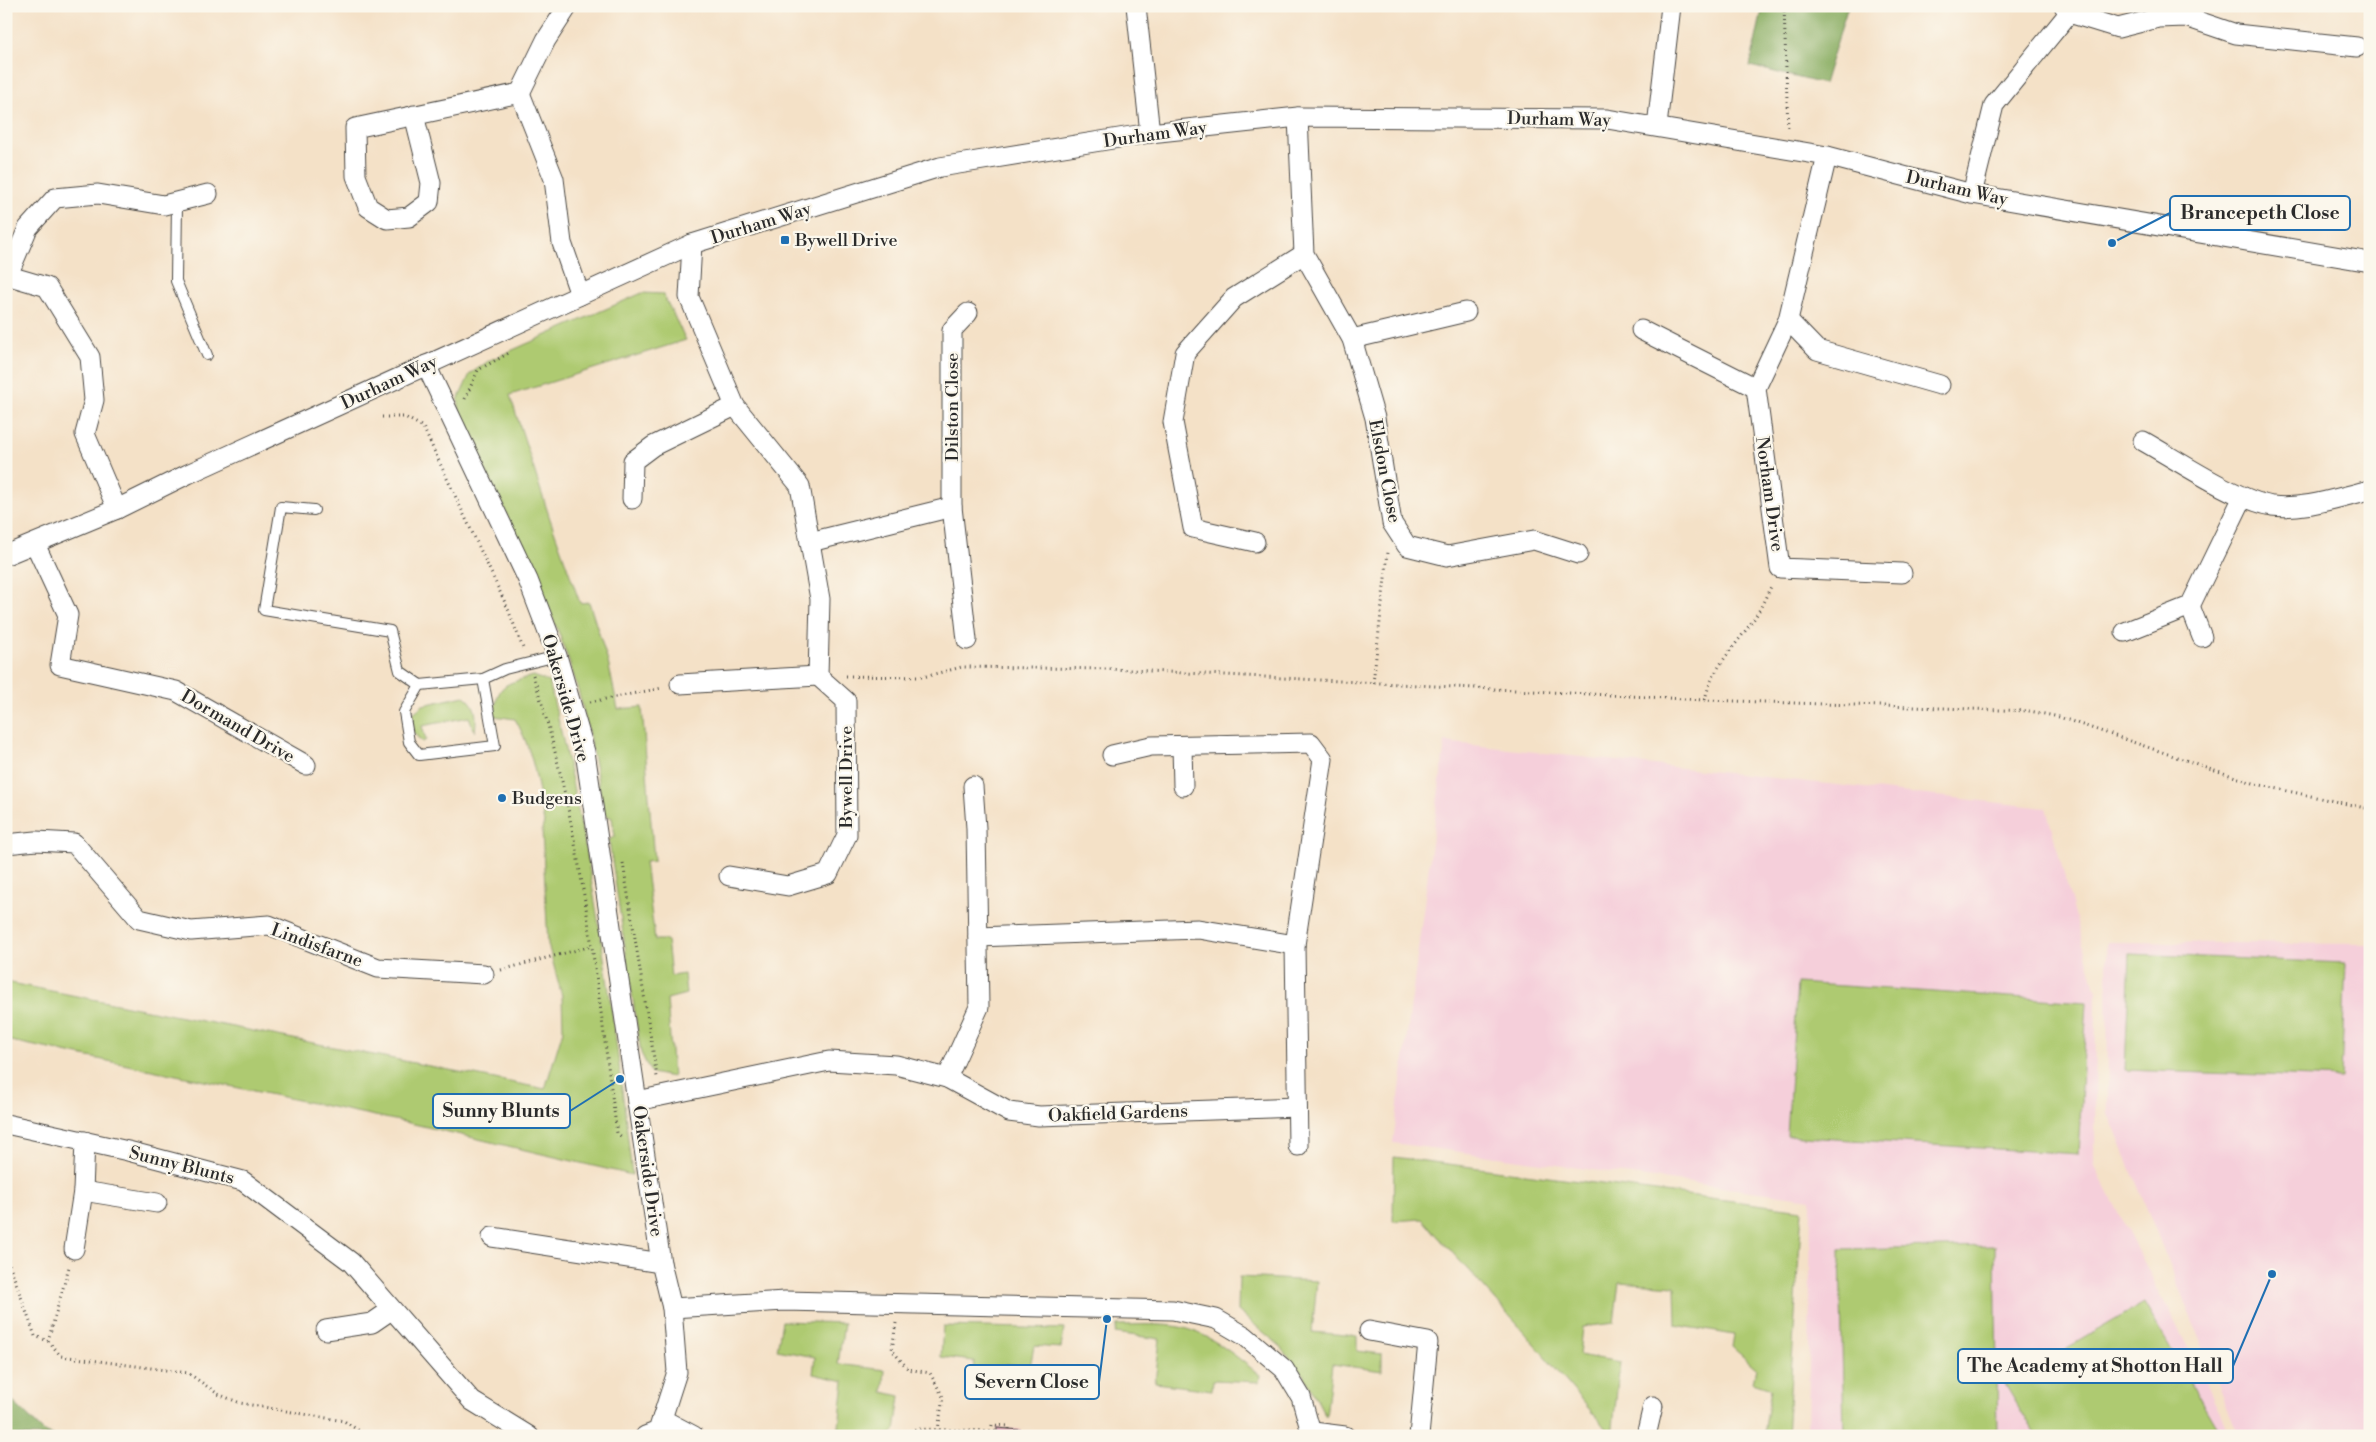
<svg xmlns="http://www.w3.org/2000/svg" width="2376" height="1442" viewBox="0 0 2376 1442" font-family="'Libre Bodoni',serif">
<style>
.built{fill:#f5cfda}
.green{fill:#aeca71;stroke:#6c7a4e}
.forest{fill:#8aae63;stroke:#5a6c47}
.building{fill:#dea0b8}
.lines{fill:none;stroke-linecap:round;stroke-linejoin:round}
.lane-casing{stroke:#494642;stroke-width:12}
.street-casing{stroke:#494642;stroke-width:21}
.path{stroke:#494642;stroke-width:3;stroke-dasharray:1 4;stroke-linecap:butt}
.lane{stroke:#fff;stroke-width:10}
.street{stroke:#fff;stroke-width:19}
.poi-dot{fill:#1f6fb2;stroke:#fbf7ec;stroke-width:2}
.labels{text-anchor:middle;stroke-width:4.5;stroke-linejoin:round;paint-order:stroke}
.street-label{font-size:18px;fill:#2b2b2b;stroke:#fbf7ec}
.poi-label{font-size:18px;fill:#2b2b2b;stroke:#fbf7ec;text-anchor:start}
.leader{fill:none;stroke:#1f6fb2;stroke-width:2}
.callout-dot{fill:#1f6fb2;stroke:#fbf7ec;stroke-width:2}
.callout{fill:#fbf7ec;stroke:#1f6fb2;stroke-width:2}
.callout-label{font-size:19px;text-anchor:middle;font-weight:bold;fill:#2b2b2b}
</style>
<rect width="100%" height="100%" fill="#fbf7ec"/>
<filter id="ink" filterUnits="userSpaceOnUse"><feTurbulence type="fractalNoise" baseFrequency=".02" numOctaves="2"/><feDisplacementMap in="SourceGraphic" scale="10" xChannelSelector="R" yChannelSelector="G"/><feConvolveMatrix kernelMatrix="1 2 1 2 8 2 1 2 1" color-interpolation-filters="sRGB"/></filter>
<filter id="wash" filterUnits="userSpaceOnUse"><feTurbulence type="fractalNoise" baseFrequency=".0096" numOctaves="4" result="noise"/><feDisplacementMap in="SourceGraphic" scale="20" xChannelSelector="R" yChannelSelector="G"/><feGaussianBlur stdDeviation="1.12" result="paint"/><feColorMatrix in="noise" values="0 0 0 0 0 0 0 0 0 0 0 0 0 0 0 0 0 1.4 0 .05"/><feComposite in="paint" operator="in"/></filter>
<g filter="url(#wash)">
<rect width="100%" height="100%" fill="#f4e1c7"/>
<!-- built -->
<g class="built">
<polygon points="1445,742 2046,808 2096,992 2095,1166 2206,1383 2230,1436 1808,1436 1811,1199 1393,1143"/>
<polygon points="2107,942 2370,944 2370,1436 2239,1436 2108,1113"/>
</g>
<!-- green -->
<g class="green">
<path d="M642 293 663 294 686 340 510 395 550 519 580 603 589 602 608 662 618 709 642 707 654 861 645 862 655 940H667L671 976 684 974 686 994 667 999 673 1077 651 1073 641 1053 609 840 615 836 612 818 604 814C595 765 587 715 571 667 542 580 498 500 461 418L458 400 470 374 490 360Z"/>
<path d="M533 676 549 682C590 844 614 1009 632 1175L414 1124 6 1040V982L545 1089 563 1030 562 996 548 944 542 829 544 823C538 786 534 752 515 719L494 716C498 683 503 685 533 676Z"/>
<path d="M464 696C477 705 477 716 475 732L469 717 422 726 426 740 422 742 412 731V714L423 705Z"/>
<polygon points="2130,954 2346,963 2341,1078 2125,1070"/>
<polygon points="1797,983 2087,1002 2078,1154 1787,1136"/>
<polygon points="1394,1157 1802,1210 1787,1436 1728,1436 1764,1435 1771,1388 1753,1382 1756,1368 1732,1347 1734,1335 1676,1325 1675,1286 1619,1282 1614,1323 1582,1327 1579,1355 1620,1362 1612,1436 1526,1334 1422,1219 1393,1221"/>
<polygon points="1995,1246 1998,1436 1844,1436 1840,1249"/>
<polygon points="1239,1277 1317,1281 1312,1332 1357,1336 1357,1351 1382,1354 1382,1371 1332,1364 1326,1417 1305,1377 1279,1345 1238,1311"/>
<polygon points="2144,1303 2222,1436 2036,1436 2005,1384"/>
<polygon points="782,1321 844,1323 838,1364 885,1370 883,1392 900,1396 895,1431 887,1436 838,1436 844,1381 813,1374 815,1357 777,1350"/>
<path d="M1117 1325C1138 1325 1163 1323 1184 1328 1212 1335 1238 1358 1260 1375L1259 1382 1213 1380 1212 1390 1155 1383 1160 1339 1115 1333Z"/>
<polygon points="943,1326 1064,1329 1061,1348 1034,1346 1030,1367 1006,1364 1002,1384 972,1380 974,1361 941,1357"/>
</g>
<!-- forest -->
<g class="forest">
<polygon points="1763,6 1848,6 1824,84 1750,66"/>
<polygon points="6,1395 44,1432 55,1436 6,1436"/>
</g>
<g id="blocks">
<!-- building -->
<polygon class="building" points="997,1428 1021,1430 1021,1436 997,1436"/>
</g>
</g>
<g filter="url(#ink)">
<use href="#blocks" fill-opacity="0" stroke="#494642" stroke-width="1"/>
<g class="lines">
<defs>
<g id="lane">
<polyline points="177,202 176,281 207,355"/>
<polyline points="314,510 281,507 264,610 390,631 400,671 420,685 483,679 505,669 557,656"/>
<polyline points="420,685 404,712 409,742 419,755 495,746 483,679"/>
</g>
<g id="street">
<polyline points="1136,6 1150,133"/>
<polyline points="2064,6 2069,13 2118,28 2158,18 2186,17 2236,34 2357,47"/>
<polyline points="520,93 546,40 568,6"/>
<polyline points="414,115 431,183 429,202 409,217 387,219 368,207 356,176 355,128 520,93 554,179 562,243 580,295"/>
<polyline points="1298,117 1304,254 1352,339 1375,418 1392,523 1407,546 1447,556 1534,540 1578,554"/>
<polyline points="1657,126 1671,6"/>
<polyline points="1827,156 1788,320 1756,388 1780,568 1902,573"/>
<polyline points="1972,194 1994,105 2069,13"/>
<polyline points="692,244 689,297 735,406 800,486 820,599 818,676 846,701 847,835 828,874 788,886 729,876"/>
<polyline points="6,275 47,287 90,357 94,400 85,434 117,509"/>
<polyline points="8,275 28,228 55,198 98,194 164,205 208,194"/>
<polyline points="1788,320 1817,350 1940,385"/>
<polyline points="1641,330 1756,388"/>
<polyline points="1352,339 1466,312"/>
<polyline points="426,365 528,580 557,656 585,752 661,1263 672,1308 677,1372 658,1431 645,1436"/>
<path d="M2143 441C2177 460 2236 500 2272 506 2305 510 2339 497 2370 490"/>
<polyline points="632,499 633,461 653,446 735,406"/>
<polyline points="810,542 952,507"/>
<polyline points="1255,542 1193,528 1173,422 1185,353 1234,298 1304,254"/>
<polyline points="35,544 68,615 60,665 176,691 306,765"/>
<polyline points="6,555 117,509 188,474 692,244 940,167 1150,133 1298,117 1607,119 1827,156 1972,194 2370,262"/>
<polyline points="2190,606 2202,637"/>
<polyline points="2125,632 2190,606 2243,497"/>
<polyline points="967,640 952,507 952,330 968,313"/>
<polyline points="680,684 818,676"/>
<polyline points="1182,746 1183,786"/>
<polyline points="6,844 36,841 74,843 139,919 191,931 269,925 378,968 484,974"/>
<polyline points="978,937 1198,929 1295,945 1323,759 1311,743 1151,746 1112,755"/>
<polyline points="1295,945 1298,1146"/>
<polyline points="947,1078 979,1007 976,828 973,786"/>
<polyline points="637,1101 829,1061 896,1065 947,1078 1009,1112 1039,1116 1297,1107"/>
<polyline points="6,1124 128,1151 243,1181 351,1262 472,1401 529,1436"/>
<polyline points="83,1191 157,1203"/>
<polyline points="492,1237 661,1263"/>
<polyline points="74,1249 83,1191 85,1141"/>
<polyline points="672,1308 785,1301 1173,1310 1216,1319 1245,1336 1284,1369 1301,1397 1312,1436"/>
<polyline points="326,1330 372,1323 391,1310"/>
<polyline points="1369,1331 1428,1342 1419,1436"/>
<polyline points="662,1419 694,1436"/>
<polyline points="1313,1432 1345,1436"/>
<polyline points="1646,1436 1653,1406"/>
</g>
</defs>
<!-- lane casing -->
<use href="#lane" class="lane-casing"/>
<!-- street casing -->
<use href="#street" class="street-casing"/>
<!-- path -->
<g class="path">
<polyline points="1784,6 1788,131"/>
<polyline points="465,399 478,370 509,353"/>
<polyline points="382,417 405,417 423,427 508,609 524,651"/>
<path d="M533 675C581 823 596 980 617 1133L623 1138"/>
<polyline points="846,676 923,677 962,667 1110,669 1705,700 2030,711 2059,717 2256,784 2370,809"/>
<polyline points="1373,683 1388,552"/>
<path d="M1705 700C1711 669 1734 648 1751 623 1760 612 1765 597 1772 585"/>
<polyline points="590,702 662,688"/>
<polyline points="623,863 657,1077"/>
<polyline points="501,970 592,946"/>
<polyline points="6,1255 35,1336 48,1341 61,1356 188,1373 218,1394 240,1403 344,1421 367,1436"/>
<polyline points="896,1323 892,1350 908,1369 930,1373 943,1397 938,1430"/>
<polyline points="48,1341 69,1267"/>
<polyline points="991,1431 992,1425 1009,1426 1009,1429"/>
<polyline points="1021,1433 1060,1436"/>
<polyline points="901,1436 916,1429 997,1431"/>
</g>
<!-- lane -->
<use href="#lane" class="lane"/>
<!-- street -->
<use href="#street" class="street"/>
</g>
</g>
<!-- markers -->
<g class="poi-dot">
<rect x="780" y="235" width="10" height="10" rx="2.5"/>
<circle cx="502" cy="798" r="5"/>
</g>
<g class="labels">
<!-- street labels -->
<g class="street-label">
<text transform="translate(1559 119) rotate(1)" y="6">Durham Way</text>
<text transform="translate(1155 134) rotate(-8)" y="6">Durham Way</text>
<text transform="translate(1957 188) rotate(13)" y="6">Durham Way</text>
<text transform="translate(761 223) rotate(-17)" y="6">Durham Way</text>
<text transform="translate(389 382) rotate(-25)" y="6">Durham Way</text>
<text transform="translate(952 407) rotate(-90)" y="6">Dilston Close</text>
<text transform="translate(1385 471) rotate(79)" y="6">Elsdon Close</text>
<text transform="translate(1770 494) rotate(82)" y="6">Norham Drive</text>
<text transform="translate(566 698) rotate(74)" y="6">Oakerside Drive</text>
<text transform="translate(238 726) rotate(30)" y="6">Dormand Drive</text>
<text transform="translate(846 777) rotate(-90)" y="6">Bywell Drive</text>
<text transform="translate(317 945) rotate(20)" y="6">Lindisfarne</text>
<text transform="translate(1118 1113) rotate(-2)" y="6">Oakfield Gardens</text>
<text transform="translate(182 1165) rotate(14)" y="6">Sunny Blunts</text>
<text transform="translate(648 1171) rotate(82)" y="6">Oakerside Drive</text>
</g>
<!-- poi labels -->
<g class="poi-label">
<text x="795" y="246">Bywell Drive</text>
<text x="512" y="804">Budgens</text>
</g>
</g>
<!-- callouts -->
<path class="leader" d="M2112 243L2170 213M620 1079L570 1111M2272 1274L2233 1366M1107 1319L1099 1382"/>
<g class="callout-dot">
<circle cx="2112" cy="243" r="5"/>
<circle cx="620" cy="1079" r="5"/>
<circle cx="2272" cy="1274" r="5"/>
<circle cx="1107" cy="1319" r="5"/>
</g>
<g class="callout">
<rect x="2170" y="196" width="180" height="34" rx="5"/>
<rect x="433" y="1094" width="137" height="34" rx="5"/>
<rect x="1958" y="1349" width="275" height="34" rx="5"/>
<rect x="965" y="1365" width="134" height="34" rx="5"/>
</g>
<g class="callout-label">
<text x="2260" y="219">Brancepeth Close</text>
<text x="501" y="1117">Sunny Blunts</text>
<text x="2095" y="1372">The Academy at Shotton Hall</text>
<text x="1032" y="1388">Severn Close</text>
</g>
<!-- margin -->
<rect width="2376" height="1442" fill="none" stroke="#fbf7ec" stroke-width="25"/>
</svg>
